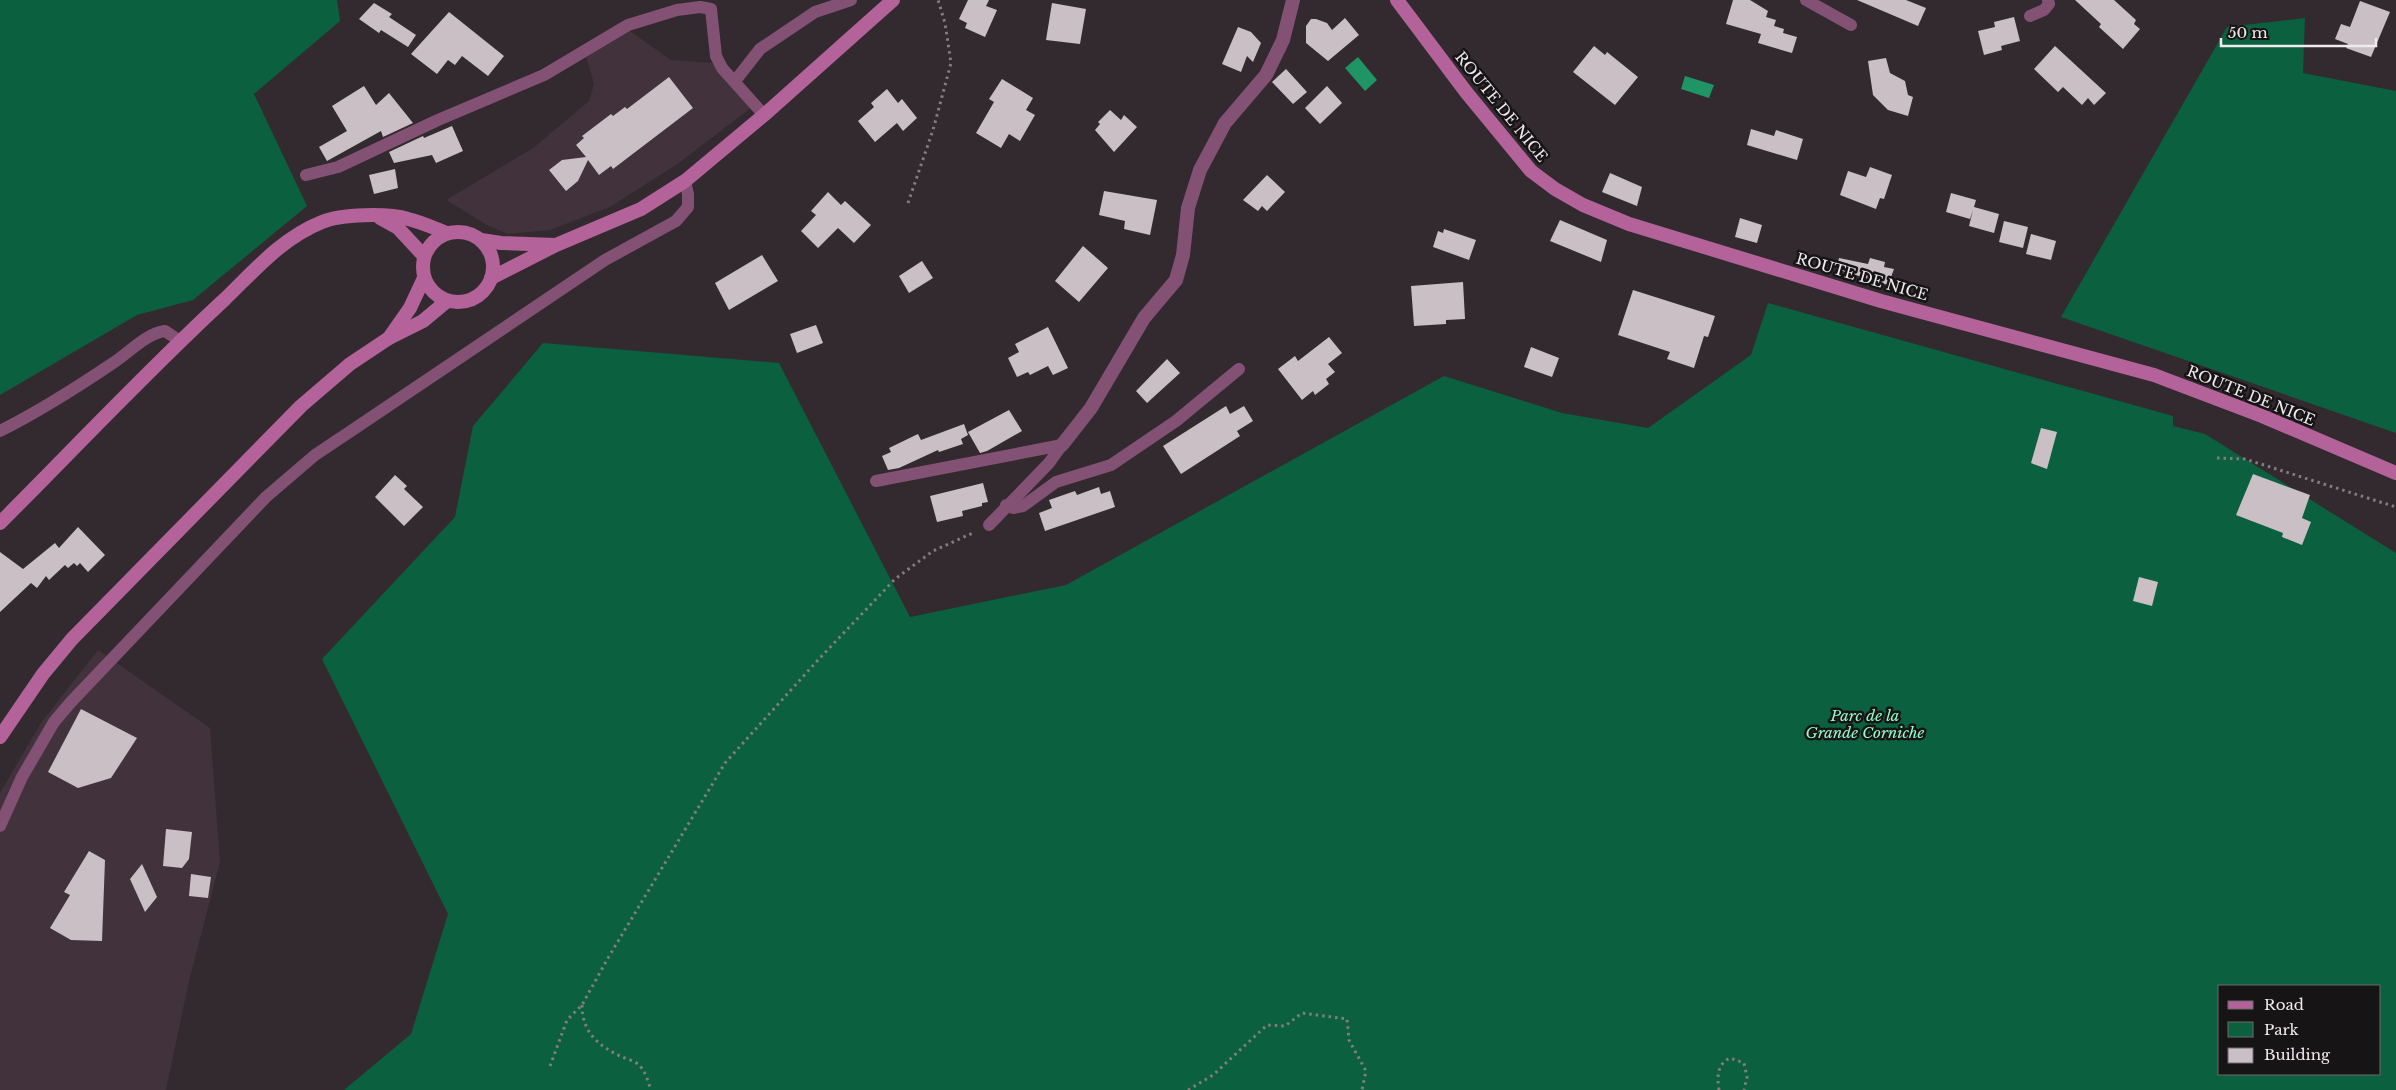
<svg xmlns="http://www.w3.org/2000/svg" width="2396" height="1090" viewBox="0 0 2396 1090" font-family="'Libre Baskerville',serif">
<style>
.built{fill:#41323b}
.green{fill:#0b603f;fill-rule:evenodd}
.water{fill:#1f9464}
.building{fill:#cabfc5}
.lines{fill:none;stroke-linecap:round;stroke-linejoin:round}
.path{stroke:#847c81;stroke-width:3;stroke-dasharray:2.5 4;stroke-linecap:butt}
.service{stroke:#835173;stroke-width:12}
.minor{stroke:#835173;stroke-width:14}
.secondary{stroke:#b3639a;stroke-width:14}
.labels{text-anchor:middle;stroke-width:5;stroke-linejoin:round;paint-order:stroke}
.street-label{font-size:15px;fill:#f0eaee;stroke:#171416}
.park-label{font-size:15px;font-style:italic;fill:#95fdc8;stroke:#171416}
</style>
<rect width="100%" height="100%" fill="#322a2f"/>
<!-- built -->
<g class="built">
<polygon points="630,31 671,60 713,63 756,104 679,163 610,207 550,230 508,234 487,225 446,200 533,148 589,101 594,84 586,56"/>
<polygon points="98,650 210,728 220,862 189,981 166,1090 0,1090 0,793 41,723"/>
</g>
<!-- green -->
<g class="green">
<polygon points="0,0 337,0 340,21 254,94 307,206 193,300 137,315 0,395"/>
<polygon points="2305,18 2303,73 2396,91 2396,433 2061,317 2227,27"/>
<path d="M1768 303 2173 416V426L2205 434 2396 553V1090H344L411 1034 448 914 322 659 455 517 473 426 543 343 779 363 910 617 1066 585 1444 376 1562 413 1648 428 1751 355ZM2220 986H2380V1074H2220Z"/>
</g>
<!-- water -->
<g class="water">
<polygon points="1358,57 1377,80 1365,91 1345,68"/>
<polygon points="1685,76 1714,85 1709,98 1681,89"/>
</g>
<!-- building -->
<g class="building">
<polygon points="968,0 989,0 986,6 997,10 985,37 965,28 967,23 959,19"/>
<polygon points="1733,0 1750,0 1768,11 1766,17 1776,20 1774,26 1784,29 1783,33 1797,37 1792,53 1758,43 1761,34 1726,24"/>
<polygon points="1857,0 1906,0 1926,8 1918,26"/>
<polygon points="2075,0 2114,0 2136,20 2134,24 2140,29 2123,49 2099,27 2101,24"/>
<polygon points="2360,1 2390,12 2371,57 2346,48 2348,44 2335,39 2341,24 2350,27"/>
<polygon points="374,3 392,14 389,17 416,35 408,47 381,30 379,33 359,19"/>
<polygon points="1052,3 1086,9 1080,44 1046,40"/>
<polygon points="449,12 504,56 488,76 462,56 455,65 448,60 437,74 411,54"/>
<polygon points="2014,17 2020,41 2001,46 2002,50 1984,55 1978,31 1995,27 1994,22"/>
<polygon points="1345,18 1359,35 1328,61 1306,43 1306,26 1311,19 1316,19 1327,23 1332,30"/>
<polygon points="1238,27 1251,32 1261,43 1253,62 1247,56 1241,72 1222,64"/>
<polygon points="1594,46 1605,55 1607,52 1638,77 1615,105 1573,72"/>
<polygon points="2055,46 2106,93 2094,105 2088,98 2082,105 2063,87 2058,92 2034,69"/>
<polygon points="1886,58 1890,73 1905,81 1908,95 1913,97 1908,116 1888,110 1873,95 1868,61"/>
<polygon points="1286,69 1307,92 1293,104 1272,82"/>
<polygon points="669,77 693,108 613,169 611,166 599,175 588,160 578,181 566,191 549,170 562,160 586,157 576,145 584,138 582,136 611,114 613,116 625,107 627,109"/>
<polygon points="1002,79 1033,98 1026,110 1035,115 1020,141 1009,134 1001,148 976,133 994,102 989,99"/>
<polygon points="364,86 376,105 389,93 413,123 383,137 381,131 327,161 319,147 347,131 332,106"/>
<polygon points="1327,86 1342,103 1320,124 1305,108"/>
<polygon points="887,89 898,103 902,99 917,118 903,131 897,123 875,142 858,121 874,107 871,103"/>
<polygon points="1110,110 1121,120 1124,115 1137,127 1114,152 1095,130 1100,124 1098,122"/>
<polygon points="452,126 463,151 436,163 432,155 394,163 389,152 423,136 424,138"/>
<polygon points="1751,129 1774,136 1776,130 1803,139 1797,160 1747,145"/>
<polygon points="1870,167 1892,175 1884,199 1880,198 1876,209 1840,195 1848,171 1866,177"/>
<polygon points="395,169 398,188 374,194 369,175"/>
<polygon points="1610,173 1642,187 1637,206 1602,192"/>
<polygon points="1267,175 1285,192 1267,211 1262,206 1258,211 1243,200"/>
<polygon points="1104,191 1157,200 1150,235 1124,229 1125,221 1099,215"/>
<polygon points="828,192 841,205 845,201 871,225 854,243 838,228 818,248 801,231 816,215 811,211"/>
<polygon points="1951,193 1976,200 1974,207 1999,214 1994,233 1969,226 1973,210 1970,219 1946,212"/>
<polygon points="1740,218 1762,225 1757,243 1735,237"/>
<polygon points="1560,220 1607,240 1601,262 1550,241"/>
<polygon points="2004,221 2028,227 2023,248 1999,242"/>
<polygon points="1444,229 1476,240 1469,260 1433,247 1438,231 1443,233"/>
<polygon points="2031,234 2056,241 2051,260 2026,254"/>
<polygon points="1083,246 1108,268 1079,302 1055,281"/>
<polygon points="762,255 778,281 729,310 715,283"/>
<polygon points="1839,258 1868,264 1870,258 1885,262 1884,267 1894,269 1888,285 1836,269"/>
<polygon points="922,261 933,278 909,293 899,276"/>
<polygon points="1463,282 1465,319 1446,320 1446,324 1414,326 1411,286"/>
<polygon points="1633,290 1715,316 1708,337 1704,336 1694,368 1667,359 1670,352 1618,335"/>
<polygon points="816,325 823,343 797,353 790,334"/>
<polygon points="1048,327 1068,368 1053,375 1048,366 1030,375 1028,372 1017,377 1008,358 1019,352 1015,344"/>
<polygon points="1329,337 1342,353 1328,364 1335,372 1326,379 1329,384 1315,395 1313,391 1302,400 1278,369 1295,356 1298,361"/>
<polygon points="1531,347 1559,358 1552,377 1524,367"/>
<polygon points="1167,359 1180,373 1147,403 1136,391"/>
<polygon points="1226,406 1230,414 1244,406 1253,421 1237,431 1240,436 1181,474 1163,446"/>
<polygon points="1009,410 1022,431 987,451 980,453 968,432"/>
<polygon points="964,424 968,435 961,439 963,444 939,452 938,450 899,468 888,470 882,456 891,452 889,448 918,434 921,440"/>
<polygon points="2041,428 2057,432 2047,469 2031,463"/>
<polygon points="2253,474 2310,495 2302,518 2311,522 2302,545 2282,537 2283,533 2236,515"/>
<polygon points="395,475 407,486 404,489 423,507 404,526 375,497"/>
<polygon points="983,483 988,502 982,503 982,506 962,511 963,516 937,522 930,496"/>
<polygon points="1099,487 1101,494 1110,491 1115,507 1045,531 1039,513 1052,508 1049,500 1075,491 1077,495"/>
<polygon points="78,527 105,555 88,572 80,563 77,566 74,563 68,568 65,565 49,580 46,576 37,588 31,583 0,612 0,552 23,569 55,543 59,548"/>
<polygon points="2139,577 2158,582 2152,606 2133,601"/>
<polygon points="81,709 137,738 111,778 78,788 48,772"/>
<polygon points="166,829 192,832 189,859 182,868 163,866"/>
<polygon points="89,851 105,860 102,941 71,940 50,928 70,895 64,892"/>
<polygon points="142,864 157,897 145,912 130,879"/>
<polygon points="191,874 211,877 208,898 189,896"/>
</g>
<g class="lines">
<!-- path -->
<g class="path">
<polyline points="908,203 933,130 951,63 945,23 938,0"/>
<polyline points="2217,458 2245,459 2396,507"/>
<path d="M582 1005C582 1033 599 1046 622 1057 627 1059 635 1061 639 1065 646 1072 648 1082 651 1090"/>
<polyline points="550,1066 567,1020 582,1005 608,958 725,763 818,660 895,579 933,551 975,532"/>
<polyline points="1188,1090 1213,1075 1267,1025 1285,1026 1302,1013 1347,1019 1349,1040 1366,1071 1362,1090"/>
<path d="M1719 1090C1717 1077 1717 1064 1730 1058L1744 1063 1747 1077 1744 1090"/>
</g>
<!-- service -->
<g class="service">
<polyline points="1806,0 1851,25"/>
<polyline points="2030,16 2044,10 2049,4 2048,0"/>
<polyline points="735,81 760,49 815,12 851,0"/>
<polyline points="306,175 338,167 438,120 544,75 628,25 677,10 700,7 711,9 716,56 722,68 764,115"/>
<path d="M0 431C40 411 76 388 113 363 130 352 145 334 165 331L180 341"/>
<polyline points="876,481 1062,445"/>
<polyline points="1006,505 1013,508 1023,506 1056,482 1111,465 1176,421 1239,369"/>
<polyline points="989,525 1049,463 1062,445"/>
<polyline points="0,826 22,777 54,722 71,702 266,497 315,455 348,433 605,260 676,221 688,207 688,194 685,181"/>
</g>
<!-- minor -->
<polyline class="minor" points="1062,445 1091,408 1144,318 1176,280 1183,255 1188,208 1200,170 1225,123 1266,75 1283,40 1293,0"/>
<!-- secondary -->
<g class="secondary">
<polyline points="1397,0 1466,92 1531,171 1555,189 1583,205 1629,224 1881,301 2154,375 2262,416 2396,473"/>
<polyline points="380,218 398,228 424,256"/>
<circle cx="458" cy="267" r="35"/>
<polyline points="481,240 501,243 555,245"/>
<polyline points="491,278 556,245 641,209 685,181 764,115 893,0"/>
<polyline points="389,338 410,308 424,278"/>
<path d="M0 523C75 448 147 371 225 299 255 270 282 238 322 222 341 214 388 213 408 219 421 222 434 228 447 233"/>
<polyline points="0,737 43,674 72,639 301,406 350,364 389,338 423,321 447,301"/>
</g>
</g>
<g class="labels">
<!-- street labels -->
<g class="street-label">
<text transform="translate(1501 107) rotate(51)" y="5">ROUTE DE NICE</text>
<text transform="translate(1862 277) rotate(16)" y="5">ROUTE DE NICE</text>
<text transform="translate(2251 396) rotate(22)" y="5">ROUTE DE NICE</text>
</g>
<!-- park labels -->
<g class="park-label">
<text x="1865" y="721">Parc de la<tspan x="1865" dy="17">Grande Corniche</tspan></text>
</g>
</g>
<!-- legend -->
<rect x="2218" y="985" width="162" height="90" fill="#171416" stroke="#6e6a6c"/>
<rect x="2228" y="1001" width="25" height="8" fill="#b3639a" stroke="#6e6a6c"/>
<text x="2264" y="1010" font-size="15" fill="#f0eaee">Road</text>
<rect x="2228" y="1022" width="25" height="15" fill="#0b603f" stroke="#6e6a6c"/>
<text x="2264" y="1035" font-size="15" fill="#f0eaee">Park</text>
<rect x="2228" y="1048" width="25" height="15" fill="#cabfc5" stroke="#6e6a6c"/>
<text x="2264" y="1060" font-size="15" fill="#f0eaee">Building</text>
<!-- scale -->
<path d="M2221 38v8h155v-8" fill="none" stroke="#f0eaee" stroke-width="2.5"/>
<text x="2228" y="38" font-size="15" fill="#f0eaee" stroke="#171416" stroke-width="4" paint-order="stroke">50 m</text>
</svg>
